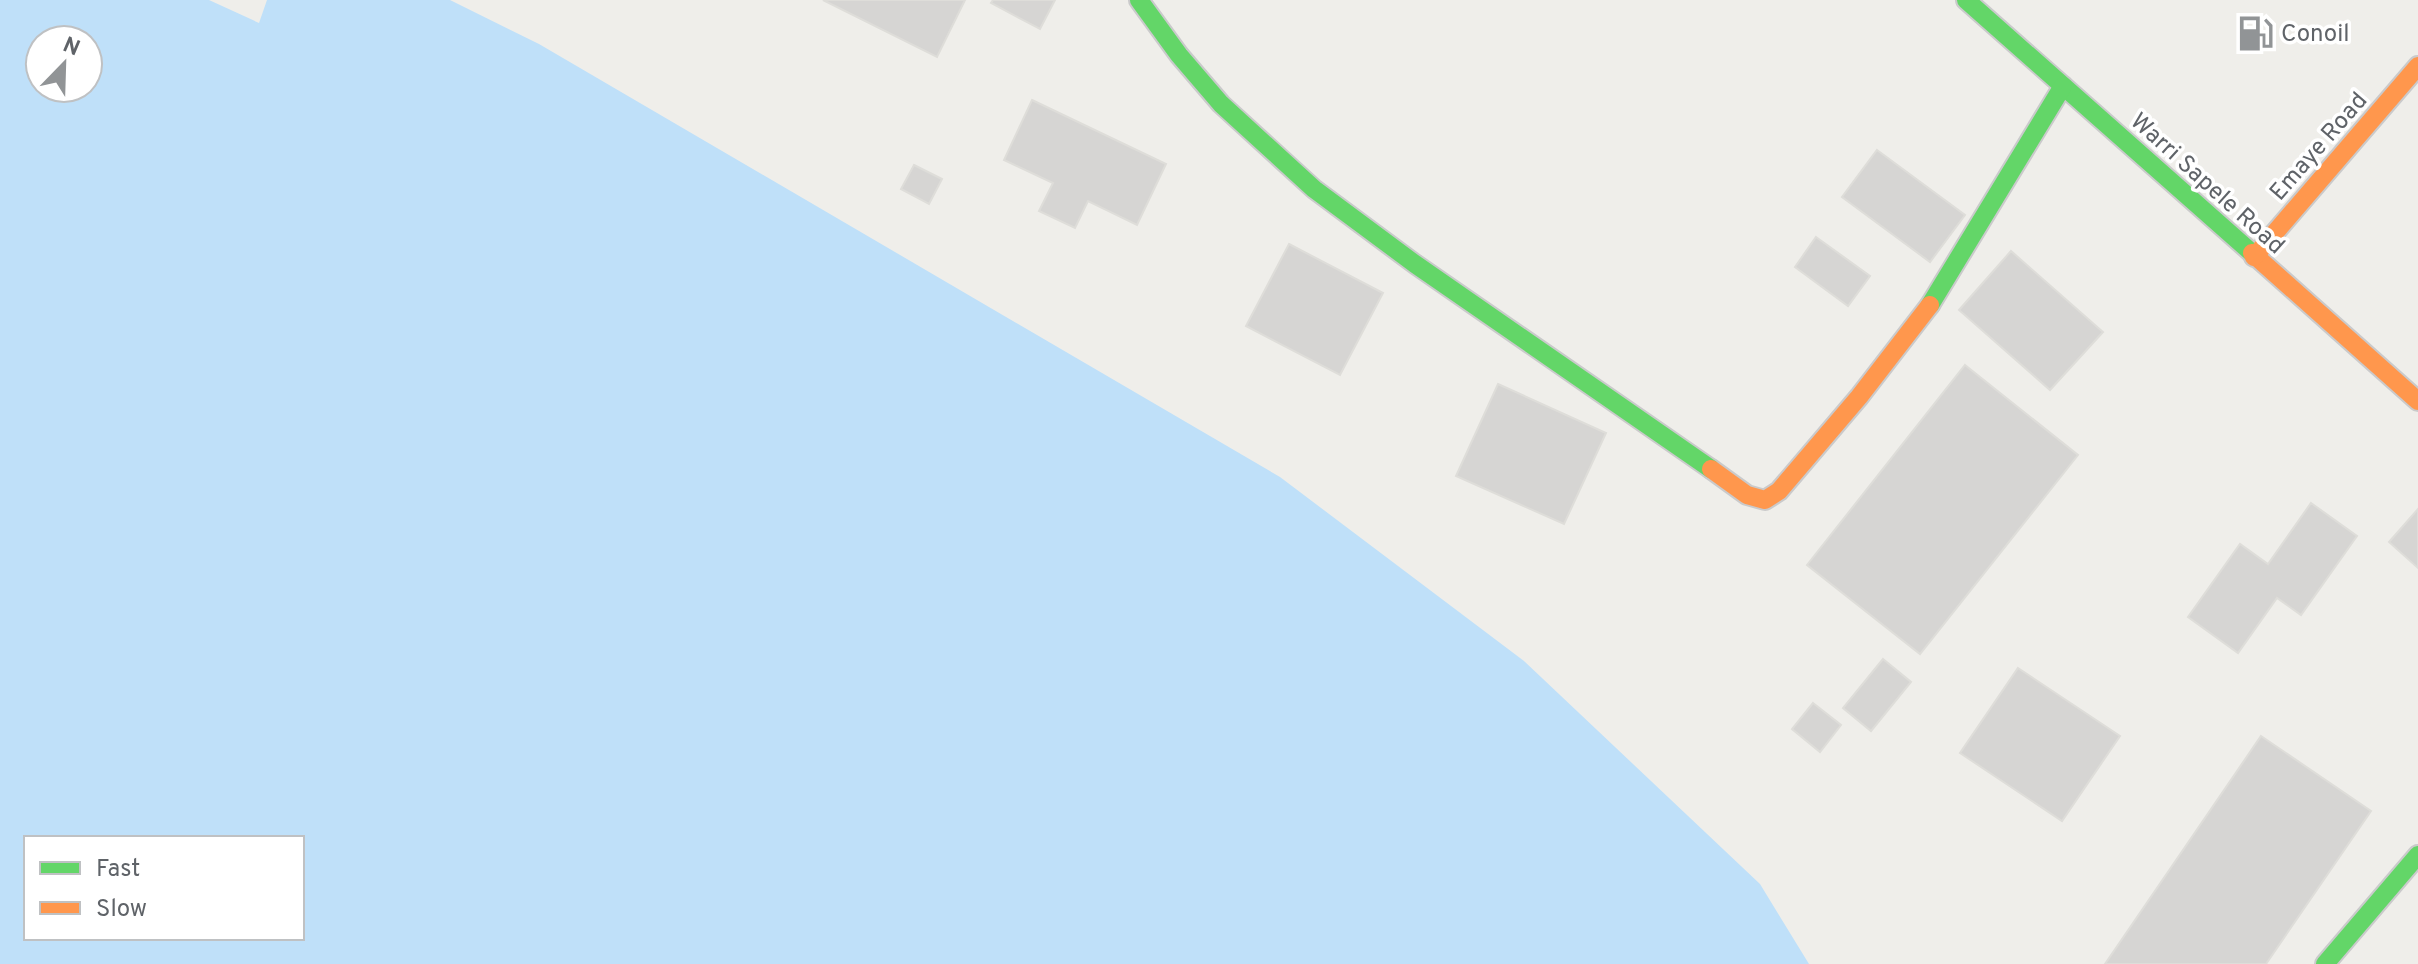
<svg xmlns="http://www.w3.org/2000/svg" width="2418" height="964" viewBox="0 0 2418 964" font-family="Overpass,sans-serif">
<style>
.water{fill:#bfe0f9;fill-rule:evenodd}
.pier{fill:#efeeea}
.building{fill:#d6d5d3;stroke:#deddd9;stroke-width:2}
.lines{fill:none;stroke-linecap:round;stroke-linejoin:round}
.fast-casing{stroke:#cacacb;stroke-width:22}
.slow-casing{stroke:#cacacb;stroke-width:22}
.fast{stroke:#63d668;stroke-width:18}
.slow{stroke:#ff974d;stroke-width:18}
.labels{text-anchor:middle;stroke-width:7;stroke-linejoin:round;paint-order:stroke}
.poi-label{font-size:24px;fill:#5f6368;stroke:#fff;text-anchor:start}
.street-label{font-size:24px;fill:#5f6368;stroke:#fff}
</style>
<rect width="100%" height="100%" fill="#efeeea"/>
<!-- water -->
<path class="water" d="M0 0H450L539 44 1280 477 1524 661 1760 884 1809 964H0ZM40 40H88V88H40ZM26 838H302V938H26Z"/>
<!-- pier -->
<polygon class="pier" points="209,0 267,0 259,23"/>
<!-- building -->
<g class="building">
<polygon points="823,0 965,0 937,57"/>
<polygon points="993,0 1055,0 1040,29 991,3"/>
<polygon points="1032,100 1166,164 1137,225 1088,201 1075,228 1039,211 1053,183 1004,160"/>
<polygon points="1877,150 1965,215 1930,262 1842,197"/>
<polygon points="914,165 942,179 929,204 901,189"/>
<polygon points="1816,237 1870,276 1848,306 1795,267"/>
<polygon points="1289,244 1383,293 1340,375 1246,326"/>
<polygon points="2011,251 2103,332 2050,390 1959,310"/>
<polygon points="1965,365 2078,455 1920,654 1807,565"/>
<polygon points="1498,384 1606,433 1564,524 1456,476"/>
<polygon points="2311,503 2357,536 2301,615 2277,598 2238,653 2188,617 2240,544 2268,564"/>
<polygon points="2418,509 2418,568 2389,542"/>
<polygon points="1883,659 1911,682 1871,731 1843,708"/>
<polygon points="2018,668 2120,736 2062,821 1960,753"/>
<polygon points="1813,703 1841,725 1820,752 1792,729"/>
<polygon points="2261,736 2371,811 2266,964 2105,964"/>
</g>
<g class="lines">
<defs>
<g id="fast">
<polyline points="1139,0 1179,55 1221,104 1314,189 1415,264 1711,469"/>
<polyline points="1966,0 2252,253"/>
<polyline points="1930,305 2063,86"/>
<polyline points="2325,964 2418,855"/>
</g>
<g id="slow">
<polyline points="2252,253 2418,401"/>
<polyline points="2254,257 2418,66"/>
<polyline points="1711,469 1747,495 1765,500 1779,491 1859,397 1930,305"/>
</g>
</defs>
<!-- fast casing -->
<use href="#fast" class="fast-casing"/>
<!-- slow casing -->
<use href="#slow" class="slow-casing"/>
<!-- fast -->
<use href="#fast" class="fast"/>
<!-- slow -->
<use href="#slow" class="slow"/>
</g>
<!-- icons -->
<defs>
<symbol id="fuel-bare" viewBox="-9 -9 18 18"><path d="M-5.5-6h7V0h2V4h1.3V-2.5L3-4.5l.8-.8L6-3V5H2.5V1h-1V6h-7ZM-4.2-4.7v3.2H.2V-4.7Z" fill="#919496" stroke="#fff" stroke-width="2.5" paint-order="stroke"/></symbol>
</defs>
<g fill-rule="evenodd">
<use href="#fuel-bare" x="2230" y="8" width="51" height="51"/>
</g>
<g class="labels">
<!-- poi labels -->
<g class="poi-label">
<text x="2281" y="41">Conoil</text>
</g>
<!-- street labels -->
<g class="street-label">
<text transform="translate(2318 146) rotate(-49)" y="8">Emaye Road</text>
<text transform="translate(2208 183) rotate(42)" y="8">Warri Sapele Road</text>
</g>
</g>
<!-- legend -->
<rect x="24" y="836" width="280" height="104" fill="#ffffff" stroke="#bfc1c3" stroke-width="2"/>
<rect x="40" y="862" width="40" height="12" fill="#63d668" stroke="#bfc1c3" stroke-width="2"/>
<text x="96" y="876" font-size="24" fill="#5f6368">Fast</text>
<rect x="40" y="902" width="40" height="12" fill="#ff974d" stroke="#bfc1c3" stroke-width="2"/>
<text x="96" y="916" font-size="24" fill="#5f6368">Slow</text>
<!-- north arrow -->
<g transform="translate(64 64) rotate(23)"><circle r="38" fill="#ffffff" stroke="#bfc1c3" stroke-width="2"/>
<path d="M0-6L14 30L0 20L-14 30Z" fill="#919496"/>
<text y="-12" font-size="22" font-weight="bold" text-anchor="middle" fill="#5f6368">N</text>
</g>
</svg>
